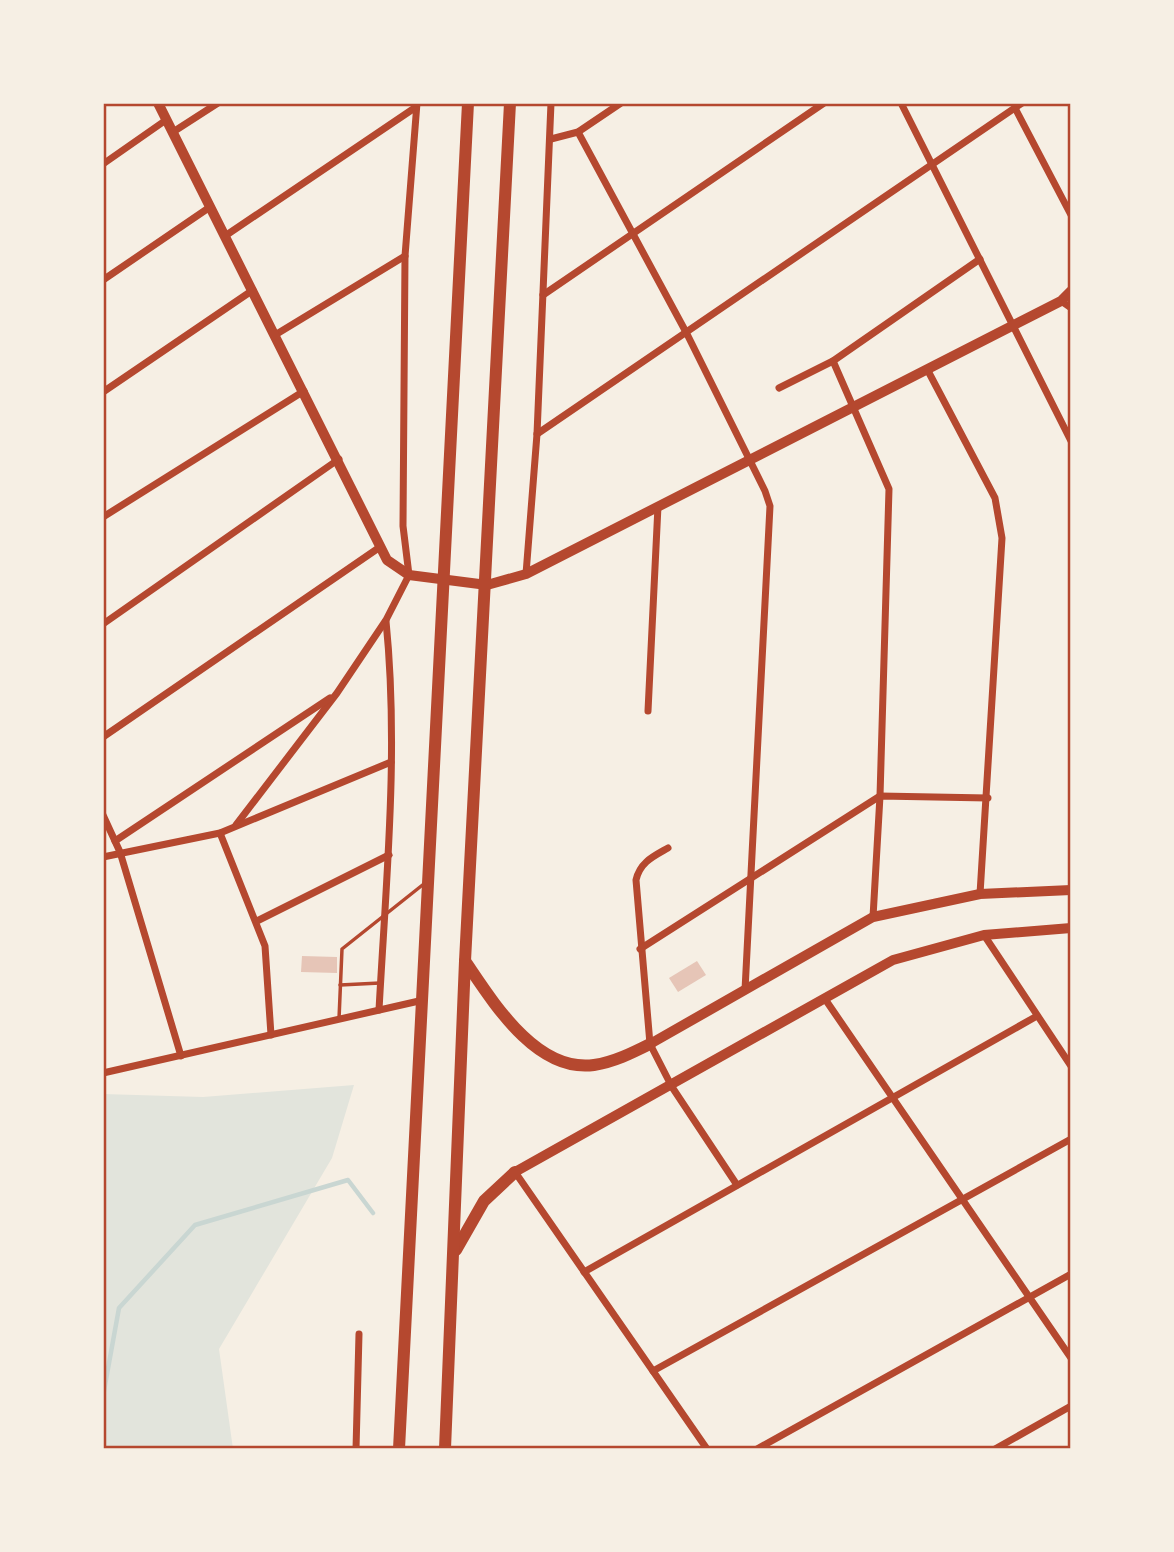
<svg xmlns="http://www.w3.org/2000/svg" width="1174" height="1552" viewBox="0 0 1174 1552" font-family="'DejaVu Sans',sans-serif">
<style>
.green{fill:#e2e4dc}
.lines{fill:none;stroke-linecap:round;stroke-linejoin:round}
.stream{stroke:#c9d6d2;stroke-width:4.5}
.building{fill:#e6c5b7}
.service{stroke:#b5482f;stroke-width:3.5}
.minor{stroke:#b5482f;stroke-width:7}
.tertiary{stroke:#b5482f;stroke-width:10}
.secondary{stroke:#b5482f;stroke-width:10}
.trunk{stroke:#b5482f;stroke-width:12}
.neatline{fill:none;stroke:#b5482f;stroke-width:2.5}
</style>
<rect width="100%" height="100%" fill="#f6efe4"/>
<!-- green -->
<polygon class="green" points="354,1085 332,1158 219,1349 233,1449 103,1449 103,1094 203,1097"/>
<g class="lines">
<!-- stream -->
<polyline class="stream" points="103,1396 119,1308 195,1225 348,1180 373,1213"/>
</g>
<!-- building -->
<g class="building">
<polygon points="302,956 337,957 337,973 301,972"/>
<polygon points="697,961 706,975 678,992 669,978"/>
</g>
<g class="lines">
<!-- service -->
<g class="service">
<polyline points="340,985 380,983"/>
<polyline points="339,1019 342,949 425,883"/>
</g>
<!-- minor -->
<g class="minor">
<polyline points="901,103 1071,441"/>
<polyline points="1015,108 1071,215"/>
<polyline points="173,132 218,103"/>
<polyline points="578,132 687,334 765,491 770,506 745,990"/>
<polyline points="551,139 578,132 621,103"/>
<polyline points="103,164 166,120"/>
<polyline points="225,236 416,107"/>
<polyline points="103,280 210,207"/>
<polyline points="543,295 824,103"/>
<polyline points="1061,301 1071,308"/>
<polyline points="275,335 405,256"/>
<polyline points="833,361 889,489 880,796 873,917"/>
<polyline points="927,369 995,498 1002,538 980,894"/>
<polyline points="779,388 833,361 980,259"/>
<polyline points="103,392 253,290"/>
<polyline points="537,434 1022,103"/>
<polyline points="103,517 304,391"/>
<polyline points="526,574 537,434 551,103"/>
<polyline points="103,624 339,459"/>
<polyline points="648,711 658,506"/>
<polyline points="103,737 380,547"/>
<polyline points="103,815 120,852 181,1056"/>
<polyline points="236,825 337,693 386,620 409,575 403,526 405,256 417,103"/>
<polyline points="220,833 265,946 271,1035"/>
<polyline points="115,841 330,698"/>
<path d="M668 848C654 856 640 862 636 880L650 1044 672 1087 737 1185"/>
<polyline points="103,857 220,833 391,762"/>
<polyline points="257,921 389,855"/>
<polyline points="984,935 1071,1066"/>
<polyline points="640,949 880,796 988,798"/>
<polyline points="825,999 1071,1358"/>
<path d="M379 1010C386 881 399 750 386 621"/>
<polyline points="103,1073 419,1001"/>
<polyline points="515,1172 707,1449"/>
<polyline points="584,1272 1037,1016"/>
<polyline points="653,1371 1071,1139"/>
<polyline points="356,1449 359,1334"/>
<polyline points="757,1449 1071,1274"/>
<polyline points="995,1449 1071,1406"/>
</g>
<!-- tertiary -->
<polyline class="tertiary" points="158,103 387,560 409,575 487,585 526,574 1061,301 1071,291"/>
<!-- secondary -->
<g class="secondary">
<polyline points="650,1044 873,917 980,894 1071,890"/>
<polyline points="515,1172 893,960 984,935 1071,928"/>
</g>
<!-- trunk -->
<g class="trunk">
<path d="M465 961C493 1002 536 1073 594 1065 614 1062 632 1053 650 1044"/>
<polyline points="456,1250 484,1201 515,1172"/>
<path d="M399 1449C419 1000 448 552 468 103"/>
<polyline points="445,1449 465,961 510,103"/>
</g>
</g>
<!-- border -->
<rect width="1174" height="1552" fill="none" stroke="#f6efe4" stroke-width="210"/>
<rect x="105" y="105" width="964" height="1342" class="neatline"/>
</svg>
